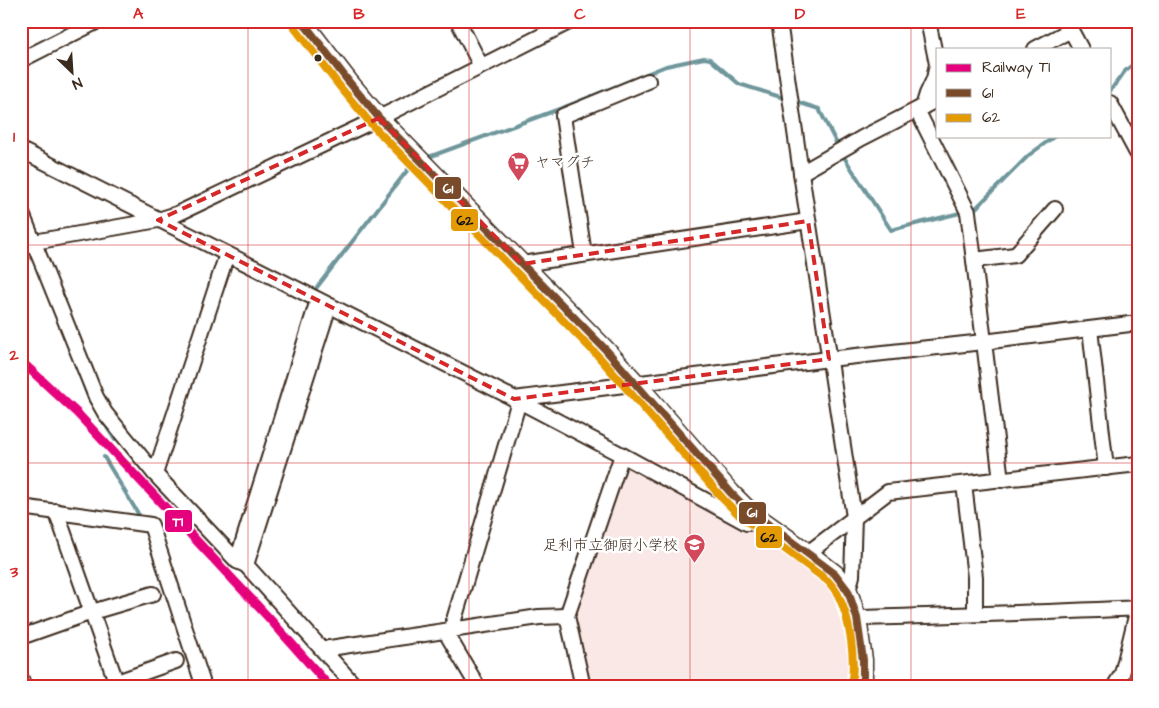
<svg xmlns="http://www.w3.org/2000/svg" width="1159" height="708" viewBox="0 0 1159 708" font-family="'Architects Daughter','Klee One',sans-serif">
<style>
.built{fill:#fae8e7}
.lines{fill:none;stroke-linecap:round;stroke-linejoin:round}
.stream{stroke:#6e969b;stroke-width:4}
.minor-casing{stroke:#3b2a1e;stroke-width:18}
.major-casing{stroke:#3b2a1e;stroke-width:21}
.minor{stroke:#fff;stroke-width:14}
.major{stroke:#fff;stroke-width:18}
.bus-1-casing{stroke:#fff;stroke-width:11}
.bus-2-casing{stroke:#fff;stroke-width:11}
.bus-1{stroke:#7a4b2a;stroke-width:8}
.bus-2{stroke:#e49a03;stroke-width:8}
.rail-1-casing{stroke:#fff;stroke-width:12}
.rail-1{stroke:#e5007d;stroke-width:9}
.marked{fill:none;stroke:#d62828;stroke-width:4;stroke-dasharray:10 6;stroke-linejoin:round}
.grid{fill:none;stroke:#d62828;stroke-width:1;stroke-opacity:0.55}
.bus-dot{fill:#3b2a1e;stroke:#fff;stroke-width:2}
.labels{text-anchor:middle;stroke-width:5;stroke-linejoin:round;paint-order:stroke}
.poi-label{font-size:15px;fill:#3b2a1e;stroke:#fff;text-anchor:start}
.line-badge{stroke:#fff;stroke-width:2}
.badge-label{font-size:14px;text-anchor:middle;font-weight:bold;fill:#fff}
.pale-badge-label{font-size:14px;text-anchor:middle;font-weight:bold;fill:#111}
.neatline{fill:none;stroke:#d62828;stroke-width:2}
.grid-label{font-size:16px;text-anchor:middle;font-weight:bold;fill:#d62828}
</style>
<rect width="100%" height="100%" fill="#fff"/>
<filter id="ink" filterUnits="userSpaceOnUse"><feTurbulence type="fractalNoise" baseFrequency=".02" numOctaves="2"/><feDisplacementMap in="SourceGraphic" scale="10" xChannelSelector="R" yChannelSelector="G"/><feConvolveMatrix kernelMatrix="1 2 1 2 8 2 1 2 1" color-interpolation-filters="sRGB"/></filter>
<g filter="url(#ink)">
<!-- built -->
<polygon class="built" points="624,462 747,528 765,539 831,589 845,639 848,664 845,687 588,687 571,616"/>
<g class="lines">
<!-- stream -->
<g class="stream">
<polyline points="1110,91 1125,71 1138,60"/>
<polyline points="794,101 819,109 842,154 891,230 964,212"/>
<polyline points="426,158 562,108 666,66 704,58 710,59 739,84 787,99"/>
<polyline points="971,210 975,209 1029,155 1055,136"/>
<polyline points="316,295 314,291 413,163 415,162"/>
<polyline points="75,362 89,399 92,404"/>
<polyline points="101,418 115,440"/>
<polyline points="104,457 142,520"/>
<polyline points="242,571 253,583"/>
<polyline points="179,632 197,687"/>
</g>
<defs>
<g id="minor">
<polyline points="458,21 481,66"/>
<polyline points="779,21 801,173 854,517 852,576 848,591"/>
<polyline points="1066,21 1081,49"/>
<polyline points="1035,49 1071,30"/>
<polyline points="21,60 98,21"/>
<polyline points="1110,103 1138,155"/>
<polyline points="923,107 927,94 934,79 937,64 928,21"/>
<polyline points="917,110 968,212 1001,480"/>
<polyline points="21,150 519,401 622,455 747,523 763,521"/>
<polyline points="801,173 862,138 938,99"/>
<polyline points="21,211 96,397 105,413 155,474 237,561 246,565 356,687"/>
<polyline points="21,251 23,247 34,242 158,220 177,214 379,118 571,21"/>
<polyline points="584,254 563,116 648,81"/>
<polyline points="974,260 1015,255 1055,209"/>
<polyline points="522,264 808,221"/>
<polyline points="1090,329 1106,468"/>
<polyline points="514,399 829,359 983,342 1138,323"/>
<polyline points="155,474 227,254"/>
<polyline points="964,484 975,577 975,614"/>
<polyline points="21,507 151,525 204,687"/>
<polyline points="56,511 118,687"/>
<polyline points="808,553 888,492 1138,464"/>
<polyline points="237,561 318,300"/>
<polyline points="246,565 329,306"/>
<path d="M857 618C951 615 1044 613 1138 608L1122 674 1114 687"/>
<polyline points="451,630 519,401"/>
<polyline points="445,631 478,687"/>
<polyline points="21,637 92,612 153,594"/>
<polyline points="323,649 539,617 567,616"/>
<polyline points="21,679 24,687"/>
<polyline points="103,687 176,661"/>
<polyline points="583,687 567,616 622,455"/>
</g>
<polyline id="major" points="302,21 349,82 379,118 606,350 636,383 731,493 745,507 763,521 808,553 835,574 848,591 857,618 863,660 863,677 861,687"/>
</defs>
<!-- minor casing -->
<use href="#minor" class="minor-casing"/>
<!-- major casing -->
<use href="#major" class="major-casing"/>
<!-- minor -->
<use href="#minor" class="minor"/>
<!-- major -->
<use href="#major" class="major"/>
<defs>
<polyline id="bus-1" points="302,21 349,82 379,118 606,350 731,493 745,507 835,574 848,591 857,618 863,660 863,677 861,687"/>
<path id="bus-2" d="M294 27 341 88 372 125 599 357 724 500 739 515 828 581C832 586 837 591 839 597 850 619 856 661 851 685"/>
</defs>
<!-- bus-1 casing -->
<use href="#bus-1" class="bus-1-casing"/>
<!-- bus-2 casing -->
<use href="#bus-2" class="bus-2-casing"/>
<!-- bus-1 -->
<use href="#bus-1" class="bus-1"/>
<!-- bus-2 -->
<use href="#bus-2" class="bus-2"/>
<defs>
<polyline id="rail-1" points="21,361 77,413 268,617 330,687"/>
</defs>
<!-- rail-1 casing -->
<use href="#rail-1" class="rail-1-casing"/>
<!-- rail-1 -->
<use href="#rail-1" class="rail-1"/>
</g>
</g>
<!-- marked area -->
<path class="marked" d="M379 118 522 264 808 221 829 359 514 399 158 220Z"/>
<!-- grid -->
<path class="grid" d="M248 21V687M469 21V687M690 21V687M911 21V687M21 245H1138M21 463H1138"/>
<!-- icons -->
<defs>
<symbol id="supermarket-pin" viewBox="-11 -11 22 30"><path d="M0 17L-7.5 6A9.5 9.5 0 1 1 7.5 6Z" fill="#d1495b" stroke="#fff"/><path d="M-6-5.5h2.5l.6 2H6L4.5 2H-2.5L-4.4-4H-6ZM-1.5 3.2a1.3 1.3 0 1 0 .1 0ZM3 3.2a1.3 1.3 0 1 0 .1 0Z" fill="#fff"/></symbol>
<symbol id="school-pin" viewBox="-11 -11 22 30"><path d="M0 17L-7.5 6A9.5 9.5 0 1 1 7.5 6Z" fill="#d1495b" stroke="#fff"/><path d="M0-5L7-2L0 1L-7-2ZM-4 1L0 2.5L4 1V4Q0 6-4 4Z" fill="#fff"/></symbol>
</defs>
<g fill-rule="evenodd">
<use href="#supermarket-pin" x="506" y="150" width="25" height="34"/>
<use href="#school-pin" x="682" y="532" width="25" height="34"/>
</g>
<!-- markers -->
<circle class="bus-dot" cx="318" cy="58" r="4.5"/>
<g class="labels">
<!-- poi labels -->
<g class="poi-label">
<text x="535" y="167">ヤマグチ</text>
<text x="678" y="550" text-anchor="end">足利市立御厨小学校</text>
</g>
</g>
<g class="line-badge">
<rect x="434" y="176" width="28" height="24" rx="5" fill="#7a4b2a"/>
<rect x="450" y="208" width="29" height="24" rx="5" fill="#e49a03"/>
<rect x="738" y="501" width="29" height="24" rx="5" fill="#7a4b2a"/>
<rect x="164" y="509" width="29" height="24" rx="5" fill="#e5007d"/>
<rect x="755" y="525" width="28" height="24" rx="5" fill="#e49a03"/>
</g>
<g class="badge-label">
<text x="448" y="193">61</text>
<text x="752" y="517">61</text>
<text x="178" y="526">TI</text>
</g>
<g class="pale-badge-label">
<text x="465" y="225">62</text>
<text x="769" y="542">62</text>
</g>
<!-- margin -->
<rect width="1159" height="708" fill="none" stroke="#fff" stroke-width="55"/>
<!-- legend -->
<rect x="936" y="48" width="175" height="90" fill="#ffffff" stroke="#b1aaa5"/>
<rect x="946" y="64" width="25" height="8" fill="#e5007d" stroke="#b1aaa5"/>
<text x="982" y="72" font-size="15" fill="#3b2a1e">Railway TI</text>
<rect x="946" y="89" width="25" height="8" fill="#7a4b2a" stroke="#b1aaa5"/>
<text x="982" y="98" font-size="15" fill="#3b2a1e">61</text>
<rect x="946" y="114" width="25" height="8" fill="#e49a03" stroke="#b1aaa5"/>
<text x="982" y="122" font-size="15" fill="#3b2a1e">62</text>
<!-- north arrow -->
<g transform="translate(72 72) rotate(155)" stroke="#ffffff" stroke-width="4" paint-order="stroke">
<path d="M0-4L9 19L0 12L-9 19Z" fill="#3b2a1e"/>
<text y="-8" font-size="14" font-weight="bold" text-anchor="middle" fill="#3b2a1e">N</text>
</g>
<rect x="28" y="28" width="1104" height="652" class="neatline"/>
<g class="grid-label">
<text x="138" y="19">A</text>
<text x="359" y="19">B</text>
<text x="580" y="19">C</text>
<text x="800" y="19">D</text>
<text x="1021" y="19">E</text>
<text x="14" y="142">1</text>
<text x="14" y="360">2</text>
<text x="14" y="577">3</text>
</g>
</svg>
